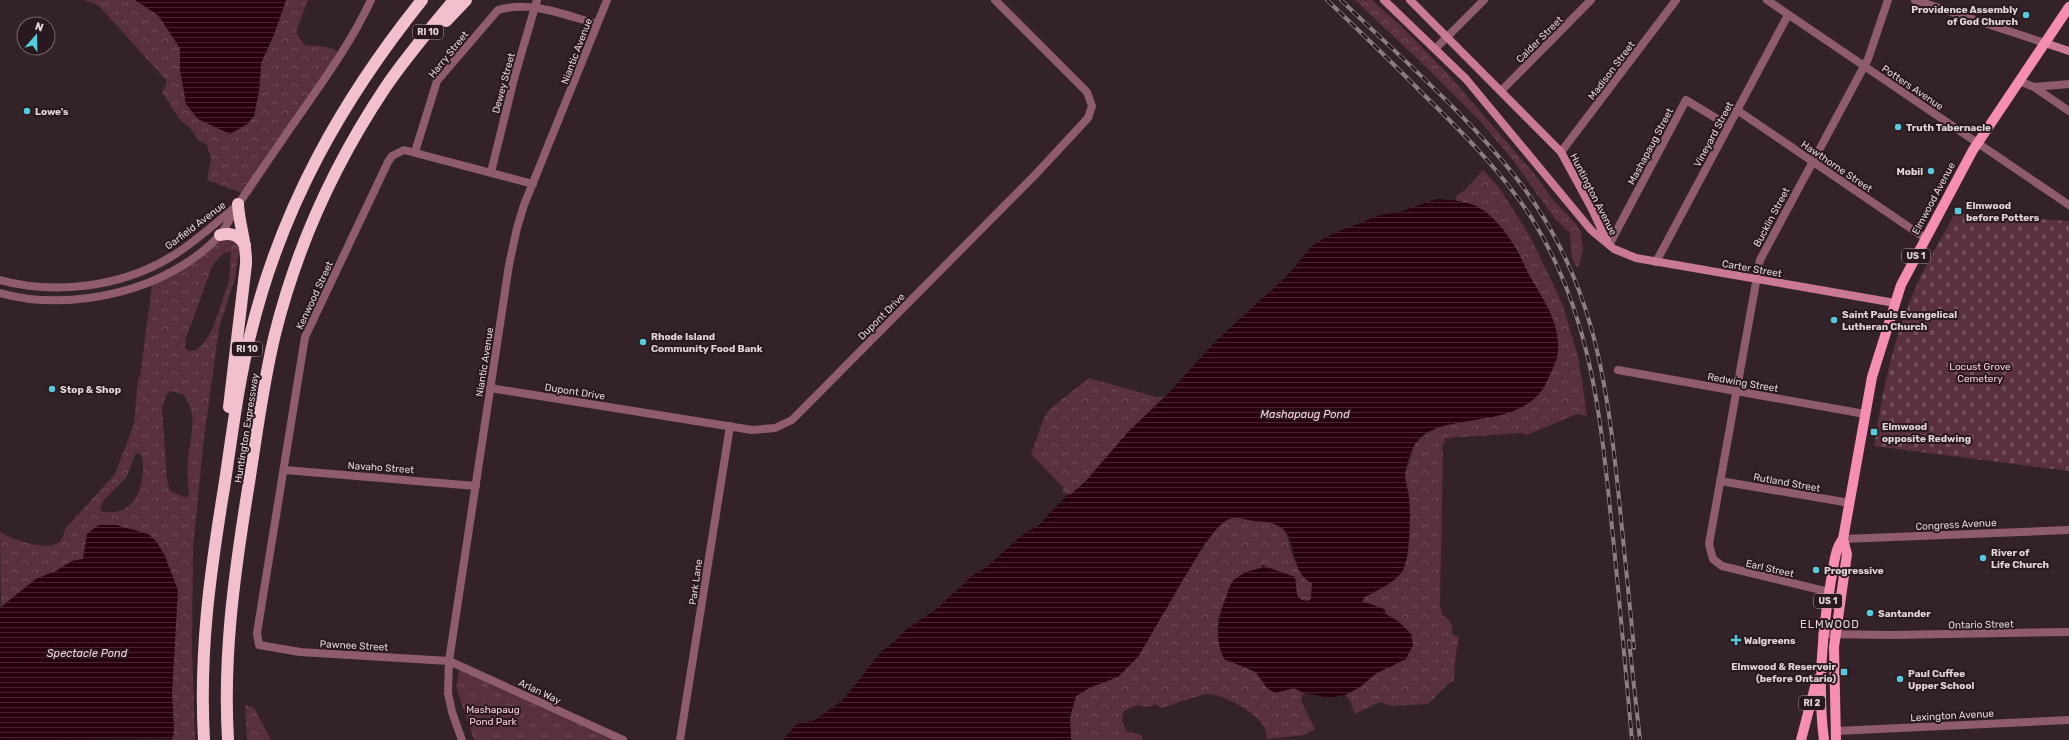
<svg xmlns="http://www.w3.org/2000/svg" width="2069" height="740" viewBox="0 0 2069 740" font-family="Rubik,sans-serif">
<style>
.forest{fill:url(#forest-crowns);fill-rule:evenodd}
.cemetery{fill:url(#cemetery-stones)}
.park{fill:url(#park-tufts)}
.water{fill:url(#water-rules)}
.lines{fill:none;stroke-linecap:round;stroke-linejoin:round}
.minor{stroke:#8e5c6c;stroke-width:8}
.tertiary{stroke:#8e5c6c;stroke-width:8}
.secondary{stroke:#c97993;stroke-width:8}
.primary{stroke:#f68eb1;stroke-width:10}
.motorway{stroke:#f2bfcd;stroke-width:12}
.rail-casing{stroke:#8b7d81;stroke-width:4}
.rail{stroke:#29191e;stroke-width:2.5;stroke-dasharray:8;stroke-linecap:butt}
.poi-dot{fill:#54cadd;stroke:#29191e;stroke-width:1.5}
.labels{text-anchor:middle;stroke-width:4;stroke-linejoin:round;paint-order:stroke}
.shield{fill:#29191e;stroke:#a99ca0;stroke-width:1}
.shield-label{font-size:9px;font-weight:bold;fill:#e0d4d7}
.poi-label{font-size:10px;font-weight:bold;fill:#e0d4d7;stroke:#29191e;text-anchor:start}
.street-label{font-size:10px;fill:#e0d4d7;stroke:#29191e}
.park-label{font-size:10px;fill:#f8ceda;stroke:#29191e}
.water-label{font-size:11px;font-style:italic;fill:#fbd1dd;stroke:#29191e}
.neighbourhood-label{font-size:11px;letter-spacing:1px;fill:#e0d4d7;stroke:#29191e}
</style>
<defs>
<pattern id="forest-crowns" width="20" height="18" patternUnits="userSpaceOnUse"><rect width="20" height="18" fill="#59303e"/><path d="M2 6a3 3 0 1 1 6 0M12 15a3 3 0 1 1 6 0" fill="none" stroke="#714d59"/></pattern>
<pattern id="cemetery-stones" width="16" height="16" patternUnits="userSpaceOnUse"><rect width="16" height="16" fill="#59303e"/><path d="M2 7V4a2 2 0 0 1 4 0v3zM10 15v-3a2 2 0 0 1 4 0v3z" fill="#714d59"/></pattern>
<pattern id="park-tufts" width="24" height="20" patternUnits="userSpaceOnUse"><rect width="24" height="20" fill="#59303e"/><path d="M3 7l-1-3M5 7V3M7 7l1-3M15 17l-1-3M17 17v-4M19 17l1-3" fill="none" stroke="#714d59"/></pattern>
<pattern id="water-rules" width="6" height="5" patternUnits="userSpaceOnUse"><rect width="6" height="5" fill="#280010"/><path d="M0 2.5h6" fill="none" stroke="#472432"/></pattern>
</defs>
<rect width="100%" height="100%" fill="#332227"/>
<!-- forest -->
<g class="forest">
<path d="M84 0H135L158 15 180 48V70L259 92 261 63 275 32 286 0H308L296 32 304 45C317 47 330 44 341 55L250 196 207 180 211 159 207 145 198 140 190 128 180 120 162 92 167 83 166 80 98 5Z"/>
<polygon points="1355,0 1372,0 1402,27 1448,74 1536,176 1554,201 1576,224 1581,232 1583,250 1579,267 1576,266 1572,258 1570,233 1556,220 1512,159 1481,122 1426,67"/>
<path d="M1483 170 1498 186 1530 236 1562 303 1579 360 1587 416 1577 414 1527 435 1521 433 1446 438 1442 447 1443 452 1440 603 1442 615C1451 620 1453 624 1452 634L1459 637 1455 661 1454 681 1448 684 1428 704 1392 706 1380 702 1355 714 1350 701 1345 695 1360 687 1375 674 1406 659 1399 622 1383 612 1384 609 1362 601 1364 597 1393 581 1407 557 1409 498 1405 475 1414 445 1427 433 1441 426 1491 417 1527 271 1515 246 1468 203 1456 201V196L1464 191Z"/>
<path d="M241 237 235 278 219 328 204 438 193 548 192 648 195 740H174L172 739 174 732 172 693 174 642 87 534 83 559 72 561 56 571 36 579 1 607 0 532C12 539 50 554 61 540 63 538 64 532 65 529L115 474 134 424 138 378 140 377 153 277 204 249 213 239ZM231 252 229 281 212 330 202 345 196 350 188 351 185 347 186 338 213 264 224 253ZM172 391 184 395C200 419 189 436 188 462 187 473 188 483 189 494L187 498 170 491 167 479 162 408 166 395ZM136 453 142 455C147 484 135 520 100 511L103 501 126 478Z"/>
<polygon points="1089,378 1156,397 1164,397 1128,432 1085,482 1070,495 1062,492 1064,488 1031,454 1044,418 1050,409"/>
<path d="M1237 518C1248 520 1261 520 1271 522 1290 527 1287 544 1294 559 1298 567 1307 576 1312 583L1311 599 1308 601H1301L1297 595 1295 577 1261 568 1245 572C1237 585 1225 599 1220 613 1215 625 1219 647 1224 659L1256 672 1267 688H1294L1304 693 1301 701 1315 729 1304 735 1267 739C1266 735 1266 730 1264 727 1257 713 1225 695 1209 694 1199 694 1173 705 1162 708L1155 704 1149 707 1137 705 1124 711 1122 720 1126 731 1141 735 1143 740H1071L1070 717 1076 696 1091 687 1118 677 1216 528 1228 519Z"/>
<polygon points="245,705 254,708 271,740 247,740"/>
</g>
<!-- cemetery -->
<path class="cemetery" d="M1955 213 2069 221V471L1874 446C1882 392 1893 339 1915 289 1926 263 1942 238 1955 213Z"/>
<!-- park -->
<polygon class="park" points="459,670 612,740 474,740 456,687"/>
<!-- water -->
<g class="water">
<polygon points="135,0 286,0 275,32 261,63 259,92 254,116 247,124 230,134 198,119 186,104 180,70 180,48 158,15"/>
<path d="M1437 199C1447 200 1458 200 1467 203 1487 207 1505 230 1515 247 1520 255 1523 263 1527 271 1541 297 1560 320 1558 351 1558 359 1552 369 1549 377 1526 437 1434 406 1414 446 1410 453 1406 466 1405 474 1404 482 1409 490 1409 498 1411 512 1410 562 1402 572 1392 584 1378 590 1365 597L1362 601 1384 609 1386 612 1384 613 1399 622 1411 634 1413 645 1406 659 1375 674 1360 687 1345 695 1330 698 1304 693 1294 688 1275 693 1267 688 1256 672 1224 659C1214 638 1218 616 1227 595 1228 591 1230 584 1233 581 1241 573 1250 571 1261 568L1262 565 1295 577 1297 595 1301 600 1308 601 1311 599 1312 583C1292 575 1296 544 1285 530 1283 528 1275 524 1272 523 1267 521 1259 522 1254 521 1245 520 1235 515 1227 520 1216 526 1212 537 1204 544L1138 657 1118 677 1091 687 1076 696 1070 717 1071 740H783L796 725 802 722 813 721 842 701 881 652 893 643 907 629 938 608 972 576 988 566 1021 536 1039 525 1068 494 1070 495 1085 482 1128 432 1165 397 1216 341 1289 274 1312 246 1330 235 1380 215 1399 212Z"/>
<polygon points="99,525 116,525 148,534 156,541 165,556 178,590 172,693 174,732 172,739 0,740 0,608 36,579 56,571 72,561 83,559 87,534"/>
</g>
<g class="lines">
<!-- minor -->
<g class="minor">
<polyline points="1767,0 2069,205"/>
<polyline points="1915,0 2045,43"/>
<polyline points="2019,81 2034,87 2069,84"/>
<polyline points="2034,87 2069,111"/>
<polyline points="1501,91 1591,0"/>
<polyline points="1737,110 1925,238"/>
<path d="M415 152 437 81 498 10C531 0 565 15 597 24"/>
<polyline points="1561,152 1676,0"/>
<polyline points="491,172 515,75 537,0"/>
<polyline points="533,184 404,150 392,156 388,162 305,337 257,633 259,645 300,652 449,661 623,740"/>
<polyline points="1609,245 1686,100 1729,126"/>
<polyline points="1656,262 1788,15"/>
<polyline points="1618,370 1865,414"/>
<polyline points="490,388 752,430 775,428 792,420 1035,175 1088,118 1092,106 1087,92 995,0"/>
<polyline points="285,470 476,486"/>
<polyline points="1720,481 1850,503"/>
<polyline points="1843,539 2069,530"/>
<polyline points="1822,634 1891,635 2069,632"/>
<polyline points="1836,731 2069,720"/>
<polyline points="680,740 730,426"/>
</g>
<!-- tertiary -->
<g class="tertiary">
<polyline points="1436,48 1484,0"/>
<path d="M0 280C55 295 120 287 169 258 193 244 213 225 234 208"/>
<path d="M0 293C71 313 168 291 219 236 227 227 231 215 238 205 254 180 272 155 289 130 318 88 349 47 371 0"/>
<polyline points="1829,592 1722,566 1713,559 1709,544 1760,260 1868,59 1888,0"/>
<polyline points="462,740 452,712 448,693 449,661 509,265 517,228 524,205 607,0"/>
</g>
<!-- secondary -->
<g class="secondary">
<polyline points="1384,0 1466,79 1591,230 1614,249 1636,258 1895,303"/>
<polyline points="1410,0 1561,152 1591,207 1608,243"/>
<polyline points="2045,43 2069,51"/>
</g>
<!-- primary -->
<g class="primary">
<polyline points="1801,740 1817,679"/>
<path d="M1824 740C1817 686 1822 633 1831 580 1834 567 1834 550 1843 539L1872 377 1901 285 1973 150 2069 7"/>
<polyline points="1836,740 1834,647 1847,554 1843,539"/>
</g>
<!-- motorway -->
<g class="motorway">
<polyline points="446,21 466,0"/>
<path d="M220 235C231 232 239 235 245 245"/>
<path d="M229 407 246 264C247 244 239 225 238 204"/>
<path d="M204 740C199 653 210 573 224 488 232 436 238 383 251 332 282 206 342 100 422 0"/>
<path d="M228 740C223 657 234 577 247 495 256 441 262 387 275 334 297 246 335 163 385 88 406 57 430 29 454 0"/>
</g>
<defs>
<g id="rail">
<path d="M1327 0C1359 31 1392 62 1423 94 1462 132 1501 171 1531 217 1590 311 1600 411 1611 518 1619 592 1625 666 1632 740"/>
<path d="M1341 0C1402 59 1469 116 1521 184 1592 279 1606 375 1618 489 1623 542 1629 595 1634 648"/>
<polyline points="1629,641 1640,740"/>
</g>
</defs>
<!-- rail casing -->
<use href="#rail" class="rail-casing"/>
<!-- rail -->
<use href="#rail" class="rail"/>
</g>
<!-- markers -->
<g class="poi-dot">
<circle cx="2026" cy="15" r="4"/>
<circle cx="27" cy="111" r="4"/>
<circle cx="1898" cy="127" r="4"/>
<circle cx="1931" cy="171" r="4"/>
<rect x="1954" y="207" width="8" height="8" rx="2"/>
<circle cx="1834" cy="320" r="4"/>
<circle cx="643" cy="342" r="4"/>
<circle cx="52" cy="389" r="4"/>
<rect x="1870" y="428" width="8" height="8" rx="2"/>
<circle cx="1983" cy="558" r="4"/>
<circle cx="1816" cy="570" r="4"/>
<circle cx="1870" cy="613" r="4"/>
<path d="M1734 634h4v4h4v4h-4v4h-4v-4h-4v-4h4z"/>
<rect x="1840" y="668" width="8" height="8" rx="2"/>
<circle cx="1900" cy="679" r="4"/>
</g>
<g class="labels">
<!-- shield labels -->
<g class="shield">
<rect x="413" y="25" width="30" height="14" rx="3"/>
<rect x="1902" y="249" width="28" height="14" rx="3"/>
<rect x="232" y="342" width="30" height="14" rx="3"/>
<rect x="1814" y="594" width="28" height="14" rx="3"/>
<rect x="1799" y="696" width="26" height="14" rx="3"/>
</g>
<g class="shield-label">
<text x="428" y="35">RI 10</text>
<text x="1916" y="259">US 1</text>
<text x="247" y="352">RI 10</text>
<text x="1828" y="604">US 1</text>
<text x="1812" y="706">RI 2</text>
</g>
<!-- poi labels -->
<g class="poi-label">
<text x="2018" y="13" text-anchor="end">Providence Assembly<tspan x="2018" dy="12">of God Church</tspan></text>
<text x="35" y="115">Lowe's</text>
<text x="1906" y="131">Truth Tabernacle</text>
<text x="1923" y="175" text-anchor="end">Mobil</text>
<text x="1966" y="209">Elmwood<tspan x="1966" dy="12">before Potters</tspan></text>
<text x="1842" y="318">Saint Pauls Evangelical<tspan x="1842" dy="12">Lutheran Church</tspan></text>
<text x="651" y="340">Rhode Island<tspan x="651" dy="12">Community Food Bank</tspan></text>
<text x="60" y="393">Stop &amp; Shop</text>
<text x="1882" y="430">Elmwood<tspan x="1882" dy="12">opposite Redwing</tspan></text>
<text x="1991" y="556">River of<tspan x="1991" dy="12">Life Church</tspan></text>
<text x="1824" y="574">Progressive</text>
<text x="1878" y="617">Santander</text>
<text x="1744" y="644">Walgreens</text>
<text x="1836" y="670" text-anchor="end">Elmwood &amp; Reservoir<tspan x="1836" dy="12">(before Ontario)</tspan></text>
<text x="1908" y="677">Paul Cuffee<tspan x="1908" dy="12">Upper School</tspan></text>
</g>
<!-- street labels -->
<g class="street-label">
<text transform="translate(1539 39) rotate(-45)" y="4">Calder Street</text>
<text transform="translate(576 51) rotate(-69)" y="4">Niantic Avenue</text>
<text transform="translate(448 54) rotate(-51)" y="4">Harry Street</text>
<text transform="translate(1611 70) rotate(-53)" y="4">Madison Street</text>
<text transform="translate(503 83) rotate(-75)" y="4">Dewey Street</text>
<text transform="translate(1913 87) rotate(34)" y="4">Potters Avenue</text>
<text transform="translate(1713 134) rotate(-62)" y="4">Vineyard Street</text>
<text transform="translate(1650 146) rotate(-62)" y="4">Mashapaug Street</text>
<text transform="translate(1837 166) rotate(34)" y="4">Hawthorne Street</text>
<text transform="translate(1594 194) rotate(63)" y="4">Huntington Avenue</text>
<text transform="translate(1933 198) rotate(-62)" y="4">Elmwood Avenue</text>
<text transform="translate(1771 217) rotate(-62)" y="4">Bucklin Street</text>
<text transform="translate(195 225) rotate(-37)" y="4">Garfield Avenue</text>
<text transform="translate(1752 268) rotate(10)" y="4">Carter Street</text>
<text transform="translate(314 295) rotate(-65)" y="4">Kenwood Street</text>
<text transform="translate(881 316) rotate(-45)" y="4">Dupont Drive</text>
<text transform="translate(484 362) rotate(-81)" y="4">Niantic Avenue</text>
<text transform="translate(1743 382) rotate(10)" y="4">Redwing Street</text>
<text transform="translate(575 391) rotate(9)" y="4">Dupont Drive</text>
<text transform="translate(246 428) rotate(-81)" y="4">Huntington Expressway</text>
<text transform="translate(381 467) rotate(4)" y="4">Navaho Street</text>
<text transform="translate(1787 482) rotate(10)" y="4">Rutland Street</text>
<text transform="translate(1956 524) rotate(-3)" y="4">Congress Avenue</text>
<text transform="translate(1770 568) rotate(13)" y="4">Earl Street</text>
<text transform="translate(695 582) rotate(-82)" y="4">Park Lane</text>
<text transform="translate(1981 624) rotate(-1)" y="4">Ontario Street</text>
<text transform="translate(354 645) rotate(3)" y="4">Pawnee Street</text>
<text transform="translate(540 691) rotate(25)" y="4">Arlan Way</text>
<text transform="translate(1952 715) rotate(-3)" y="4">Lexington Avenue</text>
</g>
<!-- park labels -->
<g class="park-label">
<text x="1980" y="370">Locust Grove<tspan x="1980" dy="12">Cemetery</tspan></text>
<text x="493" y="713">Mashapaug<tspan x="493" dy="12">Pond Park</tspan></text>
</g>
<!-- water labels -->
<g class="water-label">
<text x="1305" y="418">Mashapaug Pond</text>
<text x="87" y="657">Spectacle Pond</text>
</g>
<!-- neighbourhood labels -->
<g class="neighbourhood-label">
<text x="1830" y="628">ELMWOOD</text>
</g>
</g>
<!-- north arrow -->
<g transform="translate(36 36) rotate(20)"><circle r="19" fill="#29191e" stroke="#726468"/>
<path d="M0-3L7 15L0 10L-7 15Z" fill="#54cadd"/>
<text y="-6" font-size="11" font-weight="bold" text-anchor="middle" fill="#e0d4d7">N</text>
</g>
</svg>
